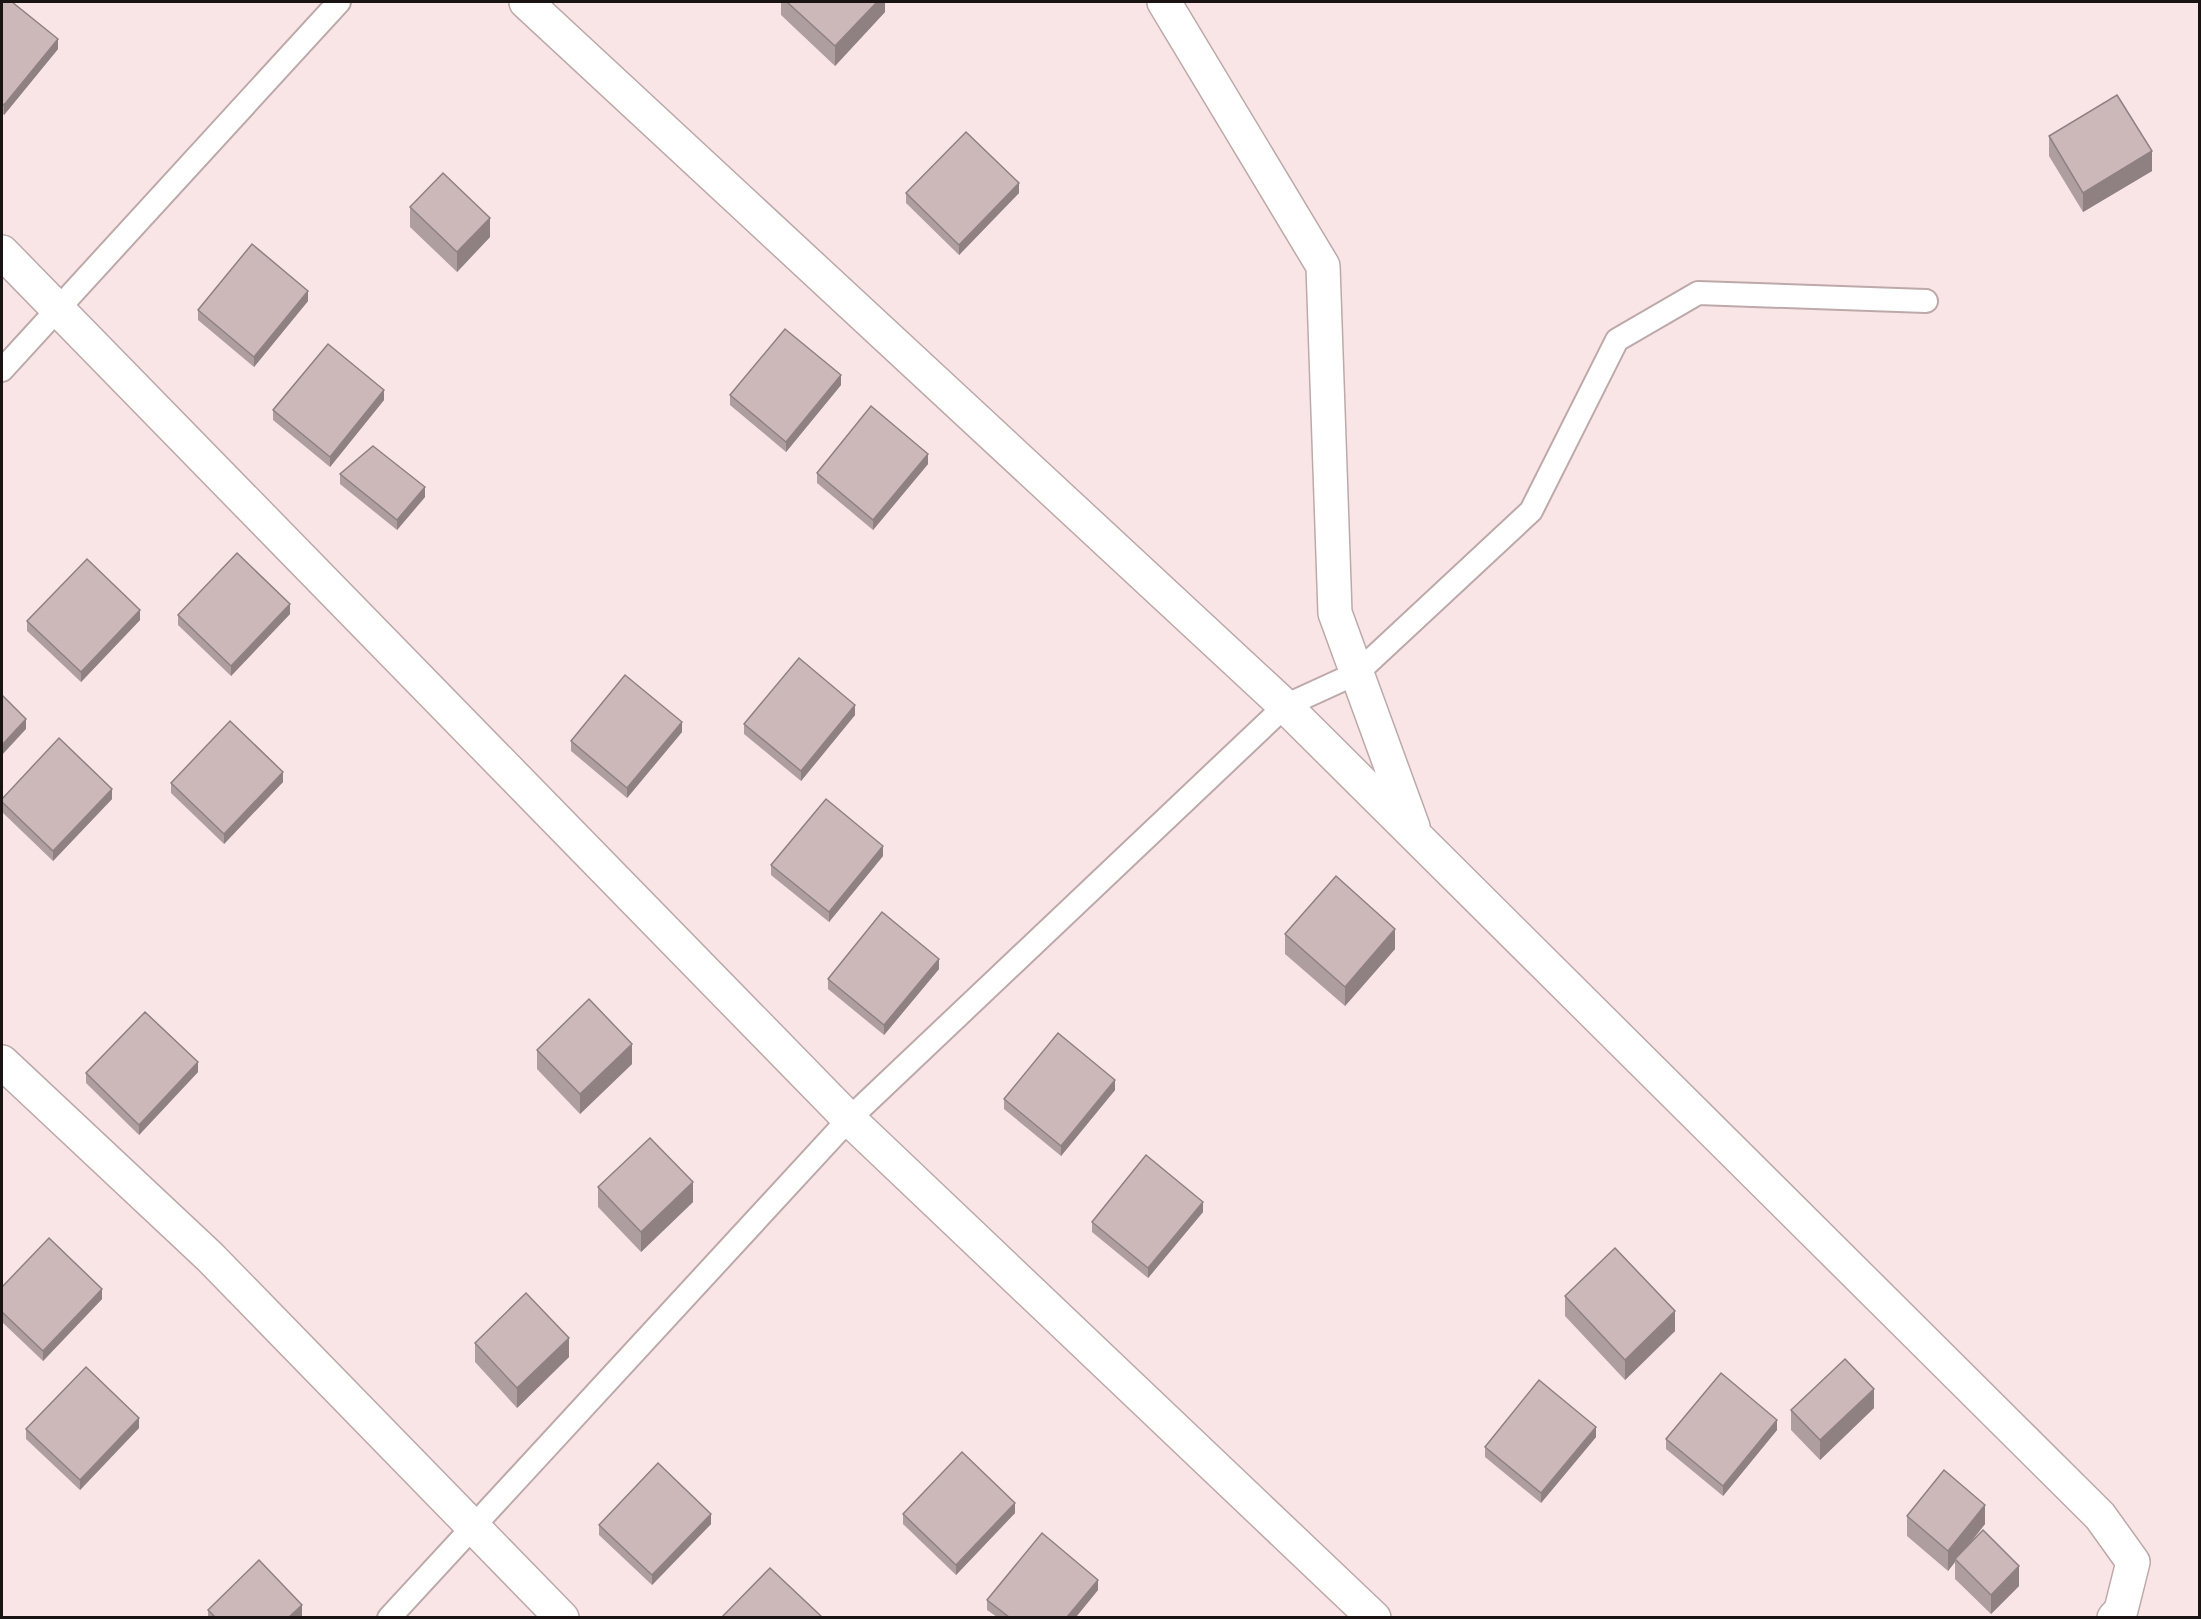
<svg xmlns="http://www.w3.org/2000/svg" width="2201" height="1619" viewBox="0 0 2201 1619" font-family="'Sofia Sans Condensed',sans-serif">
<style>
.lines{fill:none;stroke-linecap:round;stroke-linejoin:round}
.service-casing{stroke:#bda9aa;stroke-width:26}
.minor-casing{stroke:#bda9aa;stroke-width:36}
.service{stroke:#fff;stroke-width:22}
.minor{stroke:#fff;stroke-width:33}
.wall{fill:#af9e9f}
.shaded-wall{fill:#8f8182}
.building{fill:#ccb8b9;stroke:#8f8182;stroke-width:1.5}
</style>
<rect width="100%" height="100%" fill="#fae5e6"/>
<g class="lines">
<defs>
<g id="service">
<polyline points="2,370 339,2"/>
<polyline points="389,1618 849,1119 1285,706 1357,673 1531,511 1617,340 1698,293 1926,301"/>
</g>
<g id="minor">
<polyline points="526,2 1285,706 2100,1516 2133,1562 2121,1610 2114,1618"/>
<polyline points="1164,2 1323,266 1335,613 1413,827"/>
<polyline points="2,252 849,1119 1374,1618"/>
<polyline points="2,1062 210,1257 562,1618"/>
</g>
</defs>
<!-- service casing -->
<use href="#service" class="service-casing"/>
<!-- minor casing -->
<use href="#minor" class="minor-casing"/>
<!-- service -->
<use href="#service" class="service"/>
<!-- minor -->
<use href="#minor" class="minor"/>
</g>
<!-- wall -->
<g class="wall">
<polygon points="2,2 58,49 4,115 2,113"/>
<polygon points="781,2 885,2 885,12 835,66 781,15"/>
<polygon points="2049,136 2152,171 2083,212 2049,156"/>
<polygon points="906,193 1019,193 959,255 906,203"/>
<polygon points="410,207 490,237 457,272 410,227"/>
<polygon points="308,301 254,367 198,320 198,310"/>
<polygon points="841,385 786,452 730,405 730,395"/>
<polygon points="384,400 330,467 273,420 273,410"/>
<polygon points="928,464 873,530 817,483 817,473"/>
<polygon points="340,474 425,497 397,530 340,484"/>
<polygon points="290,614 231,676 178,625 178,615"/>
<polygon points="140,620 81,682 27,631 27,621"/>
<polygon points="855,715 801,781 744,734 744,724"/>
<polygon points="682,732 627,798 571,751 571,741"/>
<polygon points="283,782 224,844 171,793 171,783"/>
<polygon points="2,799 112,799 53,861 2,812"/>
<polygon points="883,856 829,922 771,875 771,865"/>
<polygon points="1285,934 1395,949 1345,1006 1285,954"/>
<polygon points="939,969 884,1035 828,989 828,979"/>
<polygon points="537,1050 632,1064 580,1114 537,1069"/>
<polygon points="198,1072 139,1135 86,1083 86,1073"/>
<polygon points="1115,1090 1061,1156 1004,1109 1004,1099"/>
<polygon points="598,1187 693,1202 641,1252 598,1207"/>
<polygon points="1203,1212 1148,1278 1092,1232 1092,1222"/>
<polygon points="2,1287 102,1299 43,1361 2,1322"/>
<polygon points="1565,1296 1675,1331 1625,1380 1565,1316"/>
<polygon points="475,1343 569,1357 517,1408 475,1362"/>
<polygon points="1874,1408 1820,1460 1791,1430 1791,1410"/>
<polygon points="139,1428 80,1490 26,1439 26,1429"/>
<polygon points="1777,1430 1723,1496 1666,1449 1666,1439"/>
<polygon points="1596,1437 1541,1503 1485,1457 1485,1447"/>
<polygon points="1015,1513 956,1575 903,1524 903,1514"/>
<polygon points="1907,1516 1985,1524 1969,1545 2019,1586 1991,1614 1955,1579 1955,1562 1948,1571 1907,1536"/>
<polygon points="711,1524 652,1585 599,1535 599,1525"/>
<polygon points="1098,1590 1076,1617 997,1617 987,1610 987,1600"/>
<polygon points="208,1610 302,1617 208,1617"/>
</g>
<!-- shaded-wall -->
<g class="shaded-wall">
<polygon points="877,2 885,2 885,12 835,66 835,46"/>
<polygon points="58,39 58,49 4,115 4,105"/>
<polygon points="2152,151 2152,171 2083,212 2083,193"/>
<polygon points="1019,183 1019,193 959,255 959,245"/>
<polygon points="490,218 490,237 457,272 457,252"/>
<polygon points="308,291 308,301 254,367 254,357"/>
<polygon points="841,375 841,385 786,452 786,442"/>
<polygon points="384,390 384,400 330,467 330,457"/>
<polygon points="928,454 928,464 873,530 873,520"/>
<polygon points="425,487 425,497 397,530 397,520"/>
<polygon points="290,604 290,614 231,676 231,666"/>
<polygon points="140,610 140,620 81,682 81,672"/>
<polygon points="855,705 855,715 801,781 801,771"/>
<polygon points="26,719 26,729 2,755 2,745"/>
<polygon points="682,722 682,732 627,798 627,788"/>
<polygon points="283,772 283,782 224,844 224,834"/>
<polygon points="112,789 112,799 53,861 53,851"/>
<polygon points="883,846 883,856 829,922 829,912"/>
<polygon points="1395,929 1395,949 1345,1006 1345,987"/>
<polygon points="939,959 939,969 884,1035 884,1025"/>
<polygon points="632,1044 632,1064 580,1114 580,1094"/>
<polygon points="198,1062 198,1072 139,1135 139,1125"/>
<polygon points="1115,1080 1115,1090 1061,1156 1061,1146"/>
<polygon points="693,1182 693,1202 641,1252 641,1232"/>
<polygon points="1203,1202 1203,1212 1148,1278 1148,1268"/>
<polygon points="102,1289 102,1299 43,1361 43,1351"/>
<polygon points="1675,1311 1675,1331 1625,1380 1625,1360"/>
<polygon points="569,1338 569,1357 517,1408 517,1388"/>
<polygon points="1874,1389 1874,1408 1820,1460 1820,1440"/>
<polygon points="139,1418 139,1428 80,1490 80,1480"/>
<polygon points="1777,1420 1777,1430 1723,1496 1723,1486"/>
<polygon points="1596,1427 1596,1437 1541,1503 1541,1493"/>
<polygon points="1015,1503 1015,1513 956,1575 956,1565"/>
<polygon points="1985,1505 1985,1524 1956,1560 1955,1559 1955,1562 1948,1571 1948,1551"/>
<polygon points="711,1514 711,1524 652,1585 652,1575"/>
<polygon points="2019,1566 2019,1586 1991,1614 1991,1595"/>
<polygon points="1098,1580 1098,1590 1076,1617 1067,1617"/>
<polygon points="302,1605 302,1617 289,1617"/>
</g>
<!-- building -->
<g class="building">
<polygon points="2,2 12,2 58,39 4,105 2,103"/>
<polygon points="787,2 877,2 835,46"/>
<polygon points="2117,95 2152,151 2083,193 2049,136"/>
<polygon points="966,132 1019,183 959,245 906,193"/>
<polygon points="443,173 490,218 457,252 410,207"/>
<polygon points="252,244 308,291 254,357 198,310"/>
<polygon points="785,329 841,375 786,442 730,395"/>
<polygon points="328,344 384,390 330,457 273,410"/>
<polygon points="871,406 928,454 873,520 817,473"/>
<polygon points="373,446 425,487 397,520 340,474"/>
<polygon points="237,553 290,604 231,666 178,615"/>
<polygon points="87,559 140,610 81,672 27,621"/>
<polygon points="799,658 855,705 801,771 744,724"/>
<polygon points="625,675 682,722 627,788 571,741"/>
<polygon points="2,695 26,719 2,745"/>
<polygon points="230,721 283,772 224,834 171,783"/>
<polygon points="59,738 112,789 53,851 2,802 2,799"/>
<polygon points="826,799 883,846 829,912 771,865"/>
<polygon points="1336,876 1395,929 1345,987 1285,934"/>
<polygon points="882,912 939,959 884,1025 828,979"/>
<polygon points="589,999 632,1044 580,1094 537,1050"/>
<polygon points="145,1012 198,1062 139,1125 86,1073"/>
<polygon points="1058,1033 1115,1080 1061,1146 1004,1099"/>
<polygon points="650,1138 693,1182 641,1232 598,1187"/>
<polygon points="1146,1155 1203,1202 1148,1268 1092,1222"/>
<polygon points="49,1238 102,1289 43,1351 2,1312 2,1287"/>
<polygon points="1615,1248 1675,1311 1625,1360 1565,1296"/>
<polygon points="526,1293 569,1338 517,1388 475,1343"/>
<polygon points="1845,1359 1874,1389 1820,1440 1791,1410"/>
<polygon points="86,1367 139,1418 80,1480 26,1429"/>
<polygon points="1721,1373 1777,1420 1723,1486 1666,1439"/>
<polygon points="1539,1380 1596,1427 1541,1493 1485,1447"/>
<polygon points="962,1452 1015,1503 956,1565 903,1514"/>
<polygon points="658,1463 711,1514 652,1575 599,1525"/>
<polygon points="1944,1470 1985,1505 1948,1551 1907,1516"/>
<polygon points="1983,1530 2019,1566 1991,1595 1955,1559"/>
<polygon points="1042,1533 1098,1580 1067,1617 1009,1617 987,1600"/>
<polygon points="259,1560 302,1605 289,1617 215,1617 208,1610"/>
<polygon points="770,1568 822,1617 722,1617"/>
</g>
<!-- border -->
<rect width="2201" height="1619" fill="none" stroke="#1a1314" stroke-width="6"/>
</svg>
